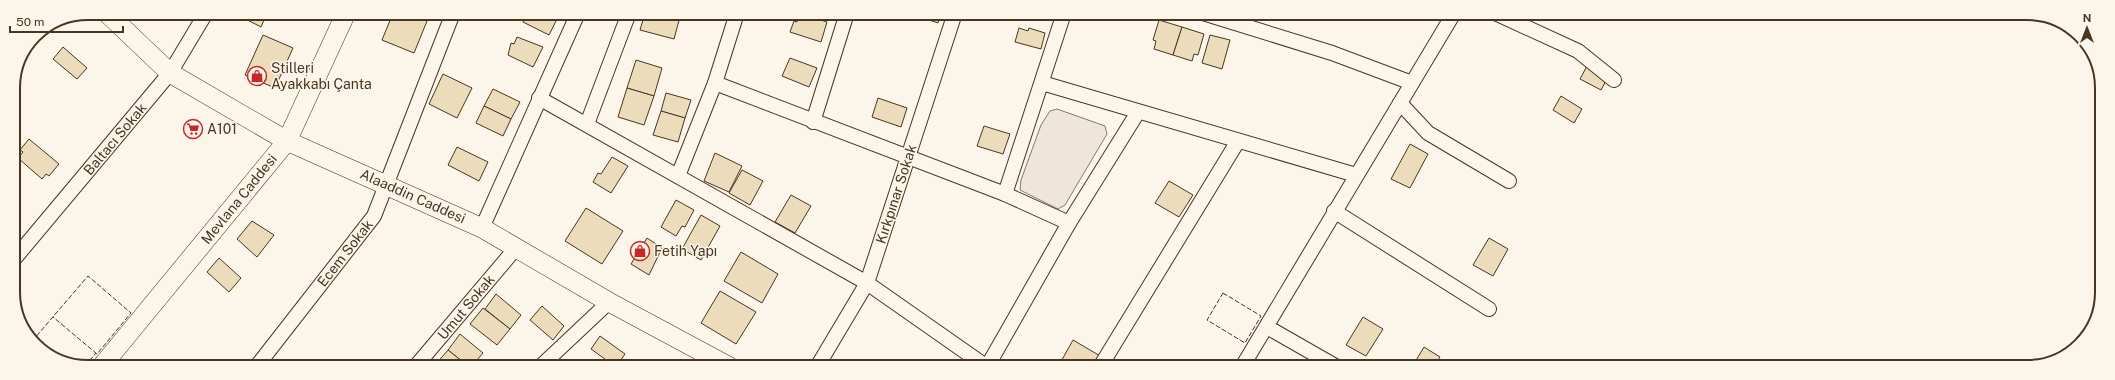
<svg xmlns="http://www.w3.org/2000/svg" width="2115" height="380" viewBox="0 0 2115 380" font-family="'Public Sans',sans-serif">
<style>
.green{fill:#ede6d9;stroke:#887966}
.building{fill:#ecdcbc;stroke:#4a3520}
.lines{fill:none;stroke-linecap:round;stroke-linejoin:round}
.street-casing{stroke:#4a3520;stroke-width:16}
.secondary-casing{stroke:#4a3520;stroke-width:20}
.street{stroke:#fbf6e9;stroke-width:14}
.secondary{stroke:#fbf6e9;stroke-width:19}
.fence{stroke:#4a3520;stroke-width:1;stroke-dasharray:5 2;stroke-linecap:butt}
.labels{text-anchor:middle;stroke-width:3;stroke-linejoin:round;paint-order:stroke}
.poi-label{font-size:14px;fill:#4a3520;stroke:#fbf6e9;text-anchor:start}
.street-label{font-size:14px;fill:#4a3520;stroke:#fbf6e9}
.rim{fill:none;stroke:#4a3520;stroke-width:2}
</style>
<rect width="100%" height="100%" fill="#fbf6e9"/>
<!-- green -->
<polygon class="green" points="1057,109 1105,126 1107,134 1065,205 1058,209 1020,190 1021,180 1041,125 1050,111"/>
<!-- building -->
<g class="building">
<polygon points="234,13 267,13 261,27"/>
<polygon points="393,13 408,13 427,21 414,53 382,40"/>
<polygon points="527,13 560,13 549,35 523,22"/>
<polygon points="645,13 681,13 674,39 640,30"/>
<polygon points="799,13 827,22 821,42 790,32 794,21 797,22"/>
<polygon points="909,13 941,13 938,23"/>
<polygon points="1159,20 1182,27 1173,55 1154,49 1156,41 1153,40"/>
<polygon points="1182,27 1204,34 1198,55 1194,54 1192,61 1173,55"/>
<polygon points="1019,28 1028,31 1029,28 1045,33 1041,49 1015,42"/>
<polygon points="263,35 293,48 275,88 245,75"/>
<polygon points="1210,35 1230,40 1222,69 1202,63"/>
<polygon points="517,37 543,47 533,67 508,55 511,43 514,44"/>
<polygon points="63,47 87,68 77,79 53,59"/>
<polygon points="790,58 817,68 809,87 782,76"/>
<polygon points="636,60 662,68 654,96 627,88"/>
<polygon points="1587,66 1608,77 1601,90 1580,79"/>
<polygon points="443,74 472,88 457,118 429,104"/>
<polygon points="627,88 654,96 644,125 618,117"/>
<polygon points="493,89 520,102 511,119 484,106"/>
<polygon points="666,93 691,100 685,118 661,111"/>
<polygon points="1561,96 1582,109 1574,123 1553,110"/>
<polygon points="878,98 907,108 901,127 872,117"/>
<polygon points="484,106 511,119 503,136 476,123"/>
<polygon points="661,111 685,118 678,142 653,135"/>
<polygon points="984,126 1010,134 1003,154 977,146"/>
<polygon points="29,139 59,164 49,176 46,174 42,179 18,158 23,152 20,150"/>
<polygon points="1410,144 1428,154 1410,188 1391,179"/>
<polygon points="457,147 488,162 479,181 448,165"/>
<polygon points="715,153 742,166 729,192 704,181"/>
<polygon points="612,157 628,166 611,193 593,182 598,173 601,174"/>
<polygon points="742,170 763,181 750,205 729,193"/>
<polygon points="1169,181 1193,195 1179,217 1155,203"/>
<polygon points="791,195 811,206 795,233 775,222"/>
<polygon points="676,200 694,210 685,227 682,226 676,236 661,227"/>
<polygon points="586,208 623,231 602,264 565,241"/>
<polygon points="701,215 720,226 701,260 682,249"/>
<polygon points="14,216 21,221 15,228"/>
<polygon points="252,221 274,235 257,257 237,239"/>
<polygon points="647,238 662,248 649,275 631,264"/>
<polygon points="1489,238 1508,249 1493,276 1473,265"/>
<polygon points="741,252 778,274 762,303 724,281"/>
<polygon points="219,258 241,278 229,292 207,272"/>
<polygon points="720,291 756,312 736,344 701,323"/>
<polygon points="496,294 521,315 510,329 485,309"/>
<polygon points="542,306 564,326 553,340 530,320"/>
<polygon points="483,308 510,329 497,345 470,324"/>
<polygon points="1363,317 1383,329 1366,356 1346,345"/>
<polygon points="460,334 483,353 472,366 468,366 448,350"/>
<polygon points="600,336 625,354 616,367 591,349"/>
<polygon points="1073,340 1102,357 1097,367 1063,367 1059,365"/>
<polygon points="1424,347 1440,357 1434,367 1412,367"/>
<polygon points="448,350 468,366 437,366 435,365"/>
<polygon points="636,363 640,367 632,367"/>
</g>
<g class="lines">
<defs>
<g id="street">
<polyline points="1203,13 1332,53 1412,83"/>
<polyline points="1495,13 1578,51 1614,80"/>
<polyline points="715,83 1005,194 1069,223"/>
<polyline points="1042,83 1356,175"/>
<polyline points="539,98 867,283 987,367"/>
<polyline points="1400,103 1428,133 1509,181"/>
<polyline points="813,122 847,13"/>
<polyline points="587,124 629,13"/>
<polyline points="678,176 715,83 737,13"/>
<polyline points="1005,194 1064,13"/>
<polyline points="1334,211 1489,309"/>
<polyline points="482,228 578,13"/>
<polyline points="15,258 170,73 206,13"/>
<polyline points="1267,327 1337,367"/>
<polyline points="257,366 374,216 453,13"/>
<polyline points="416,366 516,248"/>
<polyline points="541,366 609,302"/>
<polyline points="817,367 867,283 955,13"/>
<polyline points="987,367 1069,223 1138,112"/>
<polyline points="1100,367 1238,141"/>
<polyline points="1242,367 1454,13"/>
</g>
<g id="secondary">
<polyline points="107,13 170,73 287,141 482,228 609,302 730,367"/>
<polyline points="102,366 287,141 346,13"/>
</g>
</defs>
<!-- street casing -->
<use href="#street" class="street-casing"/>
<!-- secondary casing -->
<use href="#secondary" class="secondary-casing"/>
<!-- street -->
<use href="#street" class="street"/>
<!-- secondary -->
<use href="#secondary" class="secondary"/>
<!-- fence -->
<g class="fence">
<polygon points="1223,293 1261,316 1245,343 1207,320"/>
<polyline points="52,355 34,339 88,276 131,313 97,354 53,317"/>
<polyline points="85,366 96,353"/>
</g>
</g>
<!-- icons -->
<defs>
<symbol id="shop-ring" viewBox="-11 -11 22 22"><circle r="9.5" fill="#fbf6e9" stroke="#c62828" stroke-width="1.5"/><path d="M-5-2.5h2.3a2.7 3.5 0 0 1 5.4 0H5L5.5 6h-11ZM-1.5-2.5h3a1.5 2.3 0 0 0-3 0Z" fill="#c62828"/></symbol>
<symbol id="supermarket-ring" viewBox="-11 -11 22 22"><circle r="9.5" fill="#fbf6e9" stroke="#c62828" stroke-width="1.5"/><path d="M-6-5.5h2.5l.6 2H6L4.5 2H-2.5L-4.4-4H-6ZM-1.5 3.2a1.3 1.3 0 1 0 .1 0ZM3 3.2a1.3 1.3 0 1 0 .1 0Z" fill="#c62828"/></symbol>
</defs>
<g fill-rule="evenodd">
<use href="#shop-ring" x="246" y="65" width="22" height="22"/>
<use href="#supermarket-ring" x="182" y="118" width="22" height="22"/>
<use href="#shop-ring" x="629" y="240" width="22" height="22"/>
</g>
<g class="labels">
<!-- poi labels -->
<g class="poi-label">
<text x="271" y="73">Stilleri<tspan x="271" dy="16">Ayakkabı Çanta</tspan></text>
<text x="207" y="134">A101</text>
<text x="654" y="256">Fetih Yapı</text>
</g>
<!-- street labels -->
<g class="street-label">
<text transform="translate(115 139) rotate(-50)" y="5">Baltacı Sokak</text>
<text transform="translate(896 194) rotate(-72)" y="5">Kırkpınar Sokak</text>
<text transform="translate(413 196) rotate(24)" y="5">Alaaddin Caddesi</text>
<text transform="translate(239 199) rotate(-51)" y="5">Mevlana Caddesi</text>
<text transform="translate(345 253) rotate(-52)" y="5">Ecem Sokak</text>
<text transform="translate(466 307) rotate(-50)" y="5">Umut Sokak</text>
</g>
</g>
<!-- crop -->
<path d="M0 0H2115V380H0ZM88 20H2027A68 68 0 0 1 2095 88V292A68 68 0 0 1 2027 360H88A68 68 0 0 1 20 292V88A68 68 0 0 1 88 20Z" fill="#fbf6e9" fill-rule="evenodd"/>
<path class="rim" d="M88 20H2027A68 68 0 0 1 2095 88V292A68 68 0 0 1 2027 360H88A68 68 0 0 1 20 292V88A68 68 0 0 1 88 20Z"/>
<!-- north arrow -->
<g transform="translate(2087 28)" stroke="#fbf6e9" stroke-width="3" paint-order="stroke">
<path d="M0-3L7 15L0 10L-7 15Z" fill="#4a3520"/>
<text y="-6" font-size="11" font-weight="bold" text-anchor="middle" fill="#4a3520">N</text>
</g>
<!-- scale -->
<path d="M10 26v6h113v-6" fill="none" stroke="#4a3520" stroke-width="2"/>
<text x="16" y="26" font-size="12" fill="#4a3520" stroke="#fbf6e9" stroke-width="3" paint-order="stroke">50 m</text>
</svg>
